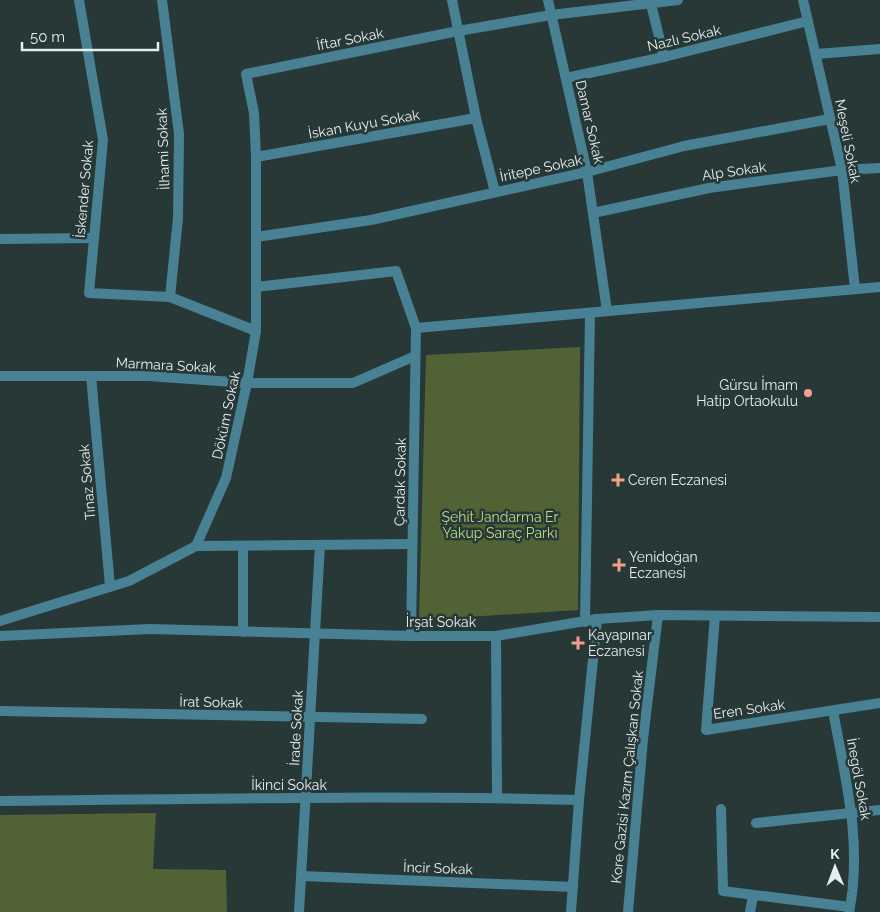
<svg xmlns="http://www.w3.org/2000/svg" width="880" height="912" viewBox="0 0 880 912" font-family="Raleway,sans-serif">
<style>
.green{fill:#516335}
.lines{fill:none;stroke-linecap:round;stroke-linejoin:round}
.street{stroke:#488194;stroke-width:10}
.poi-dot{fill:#f59d8e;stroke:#273837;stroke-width:2}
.labels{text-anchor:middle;stroke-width:5;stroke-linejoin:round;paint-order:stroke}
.street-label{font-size:14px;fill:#e4eeed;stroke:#273837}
.poi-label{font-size:14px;fill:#e4eeed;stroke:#273837;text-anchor:start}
.park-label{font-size:14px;fill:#badb85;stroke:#273837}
</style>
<rect width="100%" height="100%" fill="#273837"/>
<!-- green -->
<g class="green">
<polygon points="580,347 578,610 419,620 426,355"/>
<polygon points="156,813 153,869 226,870 227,912 0,912 0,815"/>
</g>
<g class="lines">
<!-- street -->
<g class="street">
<polyline points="79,0 103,140 89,293 170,297 256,331"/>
<polyline points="162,0 179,134 178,218 170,297"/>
<polyline points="452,0 476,118 495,192"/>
<polyline points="548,0 587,172 607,311"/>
<polyline points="803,0 842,170 855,289"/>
<polyline points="651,4 664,57"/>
<polyline points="816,54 880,49"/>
<polyline points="566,78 664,57 808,21"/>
<polyline points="256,157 476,118"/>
<polyline points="593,213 709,188 842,170 880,168"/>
<polyline points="256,237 371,220 587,172 684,146 830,119"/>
<polyline points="0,239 94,238"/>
<polyline points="256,287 396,271 416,328 411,636"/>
<polyline points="416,328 880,287"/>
<polyline points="0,376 148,376 247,383 353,383 415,356"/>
<polyline points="91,376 110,586"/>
<polyline points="196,546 412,544"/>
<polyline points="243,546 243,632"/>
<polyline points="715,616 706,730 880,703"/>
<polyline points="0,621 129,581 196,546 226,478 247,383 256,331 256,157 254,113 246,74 458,31 551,15 678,0"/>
<polyline points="585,622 590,313"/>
<polyline points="0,636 150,629 411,636 496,636 597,619 658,615 880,617"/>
<polyline points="496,636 497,798"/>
<polyline points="0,711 422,719"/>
<path d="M833 711C845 777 863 844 849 912"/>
<path d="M0 801C193 799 386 795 579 800"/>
<polyline points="721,809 723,891 850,907"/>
<polyline points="756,823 880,810"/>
<polyline points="302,876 573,887"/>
<polyline points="299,912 320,545"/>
<polyline points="571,912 579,800 597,619"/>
<polyline points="628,912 643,739 658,615"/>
<polyline points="750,912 753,896"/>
</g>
</g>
<!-- markers -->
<g class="poi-dot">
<circle cx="808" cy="393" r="5"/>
<path d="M615.5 472.5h5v5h5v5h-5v5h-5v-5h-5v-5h5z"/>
<path d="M616.5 557.5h5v5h5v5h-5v5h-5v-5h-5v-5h5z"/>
<path d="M575.5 635.5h5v5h5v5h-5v5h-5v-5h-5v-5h5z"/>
</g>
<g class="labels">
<!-- street labels -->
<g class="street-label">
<text transform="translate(684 38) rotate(-13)" y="5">Nazlı Sokak</text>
<text transform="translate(350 39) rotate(-11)" y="5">İftar Sokak</text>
<text transform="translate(590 122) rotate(77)" y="5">Damar Sokak</text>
<text transform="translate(364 124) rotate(-10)" y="5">İskan Kuyu Sokak</text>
<text transform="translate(848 141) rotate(79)" y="5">Meşeli Sokak</text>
<text transform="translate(163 149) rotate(-92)" y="5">İlhami Sokak</text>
<text transform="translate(541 168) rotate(-12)" y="5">İritepe Sokak</text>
<text transform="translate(734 171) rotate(-8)" y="5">Alp Sokak</text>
<text transform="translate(84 189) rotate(-85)" y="5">İskender Sokak</text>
<text transform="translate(166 365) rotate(3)" y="5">Marmara Sokak</text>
<text transform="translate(226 415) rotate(-78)" y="5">Döküm Sokak</text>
<text transform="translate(87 482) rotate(-95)" y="5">Tınaz Sokak</text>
<text transform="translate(400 482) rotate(-89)" y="5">Çardak Sokak</text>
<text x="441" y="627">İrşat Sokak</text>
<text transform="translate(211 702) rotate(1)" y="5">İrat Sokak</text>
<text transform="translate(749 709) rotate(-8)" y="5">Eren Sokak</text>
<text transform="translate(296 728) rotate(-87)" y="5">İrade Sokak</text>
<text transform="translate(627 777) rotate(-84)" y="5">Kore Gazisi Kazım Çalışkan Sokak</text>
<text transform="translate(859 779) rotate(80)" y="5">İnegöl Sokak</text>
<text x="289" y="790">İkinci Sokak</text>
<text transform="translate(438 868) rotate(2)" y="5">İncir Sokak</text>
</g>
<!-- poi labels -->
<g class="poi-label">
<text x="798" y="390" text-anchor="end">Gürsu İmam<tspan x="798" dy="16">Hatip Ortaokulu</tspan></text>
<text x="628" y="485">Ceren Eczanesi</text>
<text x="629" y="562">Yenidoğan<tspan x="629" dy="16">Eczanesi</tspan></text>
<text x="588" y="640">Kayapınar<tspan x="588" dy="16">Eczanesi</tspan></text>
</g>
<!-- park labels -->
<g class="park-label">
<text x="500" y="522">Şehit Jandarma Er<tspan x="500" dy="16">Yakup Saraç Parkı</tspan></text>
</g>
</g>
<!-- north arrow -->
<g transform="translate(835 867) rotate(359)" stroke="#273837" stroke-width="4" paint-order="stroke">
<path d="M0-4L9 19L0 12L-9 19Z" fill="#e4eeed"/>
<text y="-8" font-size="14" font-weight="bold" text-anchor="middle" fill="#e4eeed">K</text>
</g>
<!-- scale -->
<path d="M22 42v8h136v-8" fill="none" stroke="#e4eeed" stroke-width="2.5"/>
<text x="30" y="42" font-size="15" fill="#e4eeed" stroke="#273837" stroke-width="4" paint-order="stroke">50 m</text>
</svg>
